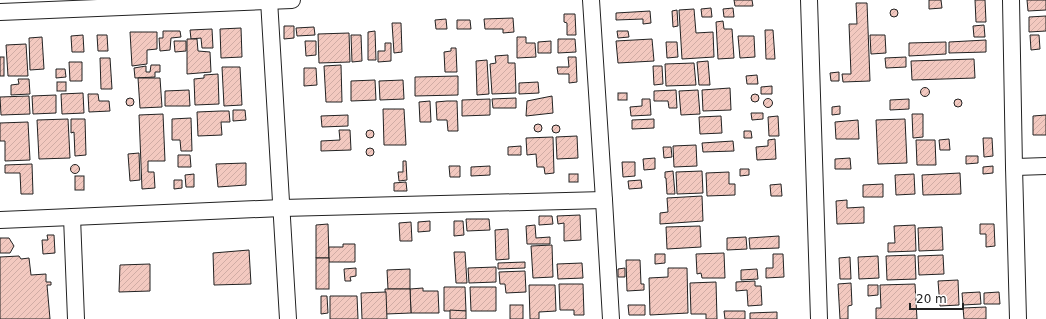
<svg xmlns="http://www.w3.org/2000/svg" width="1046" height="319" viewBox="0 0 1046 319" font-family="'DejaVu Sans',sans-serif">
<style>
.building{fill:url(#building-hatch);stroke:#222}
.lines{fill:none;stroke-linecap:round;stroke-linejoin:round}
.minor-casing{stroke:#222;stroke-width:18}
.minor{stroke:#fff;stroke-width:16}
</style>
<defs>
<pattern id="building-hatch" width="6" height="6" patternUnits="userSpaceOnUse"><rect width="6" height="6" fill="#f3c9c0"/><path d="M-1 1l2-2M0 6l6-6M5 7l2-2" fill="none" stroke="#d0aca5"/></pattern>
</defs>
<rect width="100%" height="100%" fill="#fff"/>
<!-- building -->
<g class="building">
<polygon points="734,0 752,0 753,6 735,6"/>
<polygon points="929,0 941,0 942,8 929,9"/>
<polygon points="975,0 985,0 986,22 976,22"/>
<polygon points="1027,0 1046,0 1046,10 1028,11"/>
<polygon points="856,3 867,3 870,81 843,82 842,74 851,74 849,24 857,24"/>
<polygon points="711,8 712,17 702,17 701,9"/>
<polygon points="733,8 734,17 724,17 723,9"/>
<polygon points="694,9 696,33 713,32 714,57 682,59 679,10"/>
<circle cx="894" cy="13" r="4"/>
<polygon points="677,10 678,26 673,27 672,11"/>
<polygon points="650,11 651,23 643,24 643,19 616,20 616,13"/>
<polygon points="564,14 575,14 576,35 567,35 567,23 564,22"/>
<polygon points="1046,16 1046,31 1029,32 1029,17"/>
<polygon points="513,18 514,32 503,33 503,29 485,29 484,19"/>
<polygon points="446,19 447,29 436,29 435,20"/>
<polygon points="457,20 470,20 471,29 457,29"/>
<polygon points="723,21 724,29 732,29 734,58 718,59 716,22"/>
<polygon points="392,23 401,23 402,52 394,53"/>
<polygon points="984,25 985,37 974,37 973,26"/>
<polygon points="284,26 294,26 294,38 284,39"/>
<polygon points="314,27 315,35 297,36 296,28"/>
<polygon points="241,28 242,57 221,58 220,29"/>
<polygon points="212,29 213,48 202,48 201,38 191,39 190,30"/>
<polygon points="765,30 773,30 775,59 766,59"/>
<polygon points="163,31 180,31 181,37 171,38 170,50 160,51 159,38 163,38"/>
<polygon points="375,31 376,60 368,60 368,32"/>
<polygon points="617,31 628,31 629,37 618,38"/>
<polygon points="130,32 157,32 157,49 147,50 147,64 132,66"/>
<polygon points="349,33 350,62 319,63 318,34"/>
<polygon points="83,35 84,52 72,52 71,36"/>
<polygon points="97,35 107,35 108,51 98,51"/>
<polygon points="351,35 361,35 362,61 352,62"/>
<polygon points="870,35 885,35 886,53 871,54"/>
<polygon points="1030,35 1039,35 1040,49 1031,50"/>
<polygon points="738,36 754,36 755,57 740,58"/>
<polygon points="42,37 44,69 30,70 29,38"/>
<polygon points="517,37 526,37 526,43 535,43 536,57 517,58"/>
<polygon points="187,39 197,39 198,51 210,52 211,72 187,74"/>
<polygon points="558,39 575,39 576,52 558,53"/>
<polygon points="652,39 654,61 618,63 616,41"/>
<polygon points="986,40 986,52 949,53 949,42"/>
<polygon points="174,41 186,41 186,51 175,52"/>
<polygon points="305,41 316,41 316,55 306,56"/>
<polygon points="551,41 551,53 538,53 538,42"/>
<polygon points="666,42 677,42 678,57 667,58"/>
<polygon points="946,42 946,54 909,56 909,43"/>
<polygon points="385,43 391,43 391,61 378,62 378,51 385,51"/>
<polygon points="26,44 28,76 8,76 6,45"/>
<polygon points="451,48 456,48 457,72 445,72 444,52 451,51"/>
<polygon points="508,55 508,63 515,63 516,93 492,94 490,64 496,63 495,56"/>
<rect x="0" y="57" width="4" height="19"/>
<polygon points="568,57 576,57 577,82 569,83 569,74 558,74 557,67 569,67"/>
<polygon points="906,57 906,67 886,68 885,58"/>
<polygon points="100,58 110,58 112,89 101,89"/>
<polygon points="974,59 975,78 912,80 911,61"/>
<polygon points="487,60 489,94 477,95 476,61"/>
<polygon points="708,61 710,85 699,85 697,62"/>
<polygon points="69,62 82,62 82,81 70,81"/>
<polygon points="694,63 696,85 666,86 665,64"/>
<polygon points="151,65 160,65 160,72 155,72 155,77 135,78 134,68 146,66 146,72 150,72"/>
<polygon points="341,65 342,102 326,102 324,66"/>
<polygon points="653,66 662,66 663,84 654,85"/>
<polygon points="222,67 240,67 242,105 224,106"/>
<polygon points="304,68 316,68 317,85 304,86"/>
<polygon points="56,69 65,69 66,77 56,78"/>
<polygon points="839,72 839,81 831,81 830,73"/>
<polygon points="218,74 219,104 195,105 194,79 204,78 204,75"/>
<polygon points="757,75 758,84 747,84 746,76"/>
<polygon points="458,76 458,95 415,96 415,77"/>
<polygon points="138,78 160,78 162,107 140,108"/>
<polygon points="18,79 29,79 30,94 11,95 11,85 19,84"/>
<polygon points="375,80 376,100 351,101 351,81"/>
<polygon points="403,80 404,99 380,100 379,81"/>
<rect x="57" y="82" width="9" height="9"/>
<polygon points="538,82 539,93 519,94 519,83"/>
<polygon points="772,86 772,94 761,94 761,87"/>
<circle cx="925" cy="92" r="4.5"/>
<polygon points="730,88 731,110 703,111 702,90"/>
<polygon points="189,90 190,106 165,106 165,91"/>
<polygon points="676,90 677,108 669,108 668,101 654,101 654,91"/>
<polygon points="698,90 700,114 681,115 679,91"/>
<polygon points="83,93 84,113 62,114 61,94"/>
<rect x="618" y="93" width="9" height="7"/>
<circle cx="755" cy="98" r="4"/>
<polygon points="88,94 98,94 99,101 109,101 110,111 89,112"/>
<polygon points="56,95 56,113 33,114 32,96"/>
<polygon points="29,96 30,114 1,115 0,97"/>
<polygon points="552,96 553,113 526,116 527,101"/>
<polygon points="516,98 516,108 493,108 492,99"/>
<circle cx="130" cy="102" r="4"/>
<circle cx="768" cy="103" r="4.5"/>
<polygon points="490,99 490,115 462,116 462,100"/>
<polygon points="642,99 650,99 651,115 631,116 630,107 642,106"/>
<polygon points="909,99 909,109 890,110 890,100"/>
<circle cx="958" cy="103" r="4"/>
<polygon points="430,101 431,122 420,122 419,102"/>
<polygon points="447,101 457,101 458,131 448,131 447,120 437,120 436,102"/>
<polygon points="840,106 840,114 832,115 832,107"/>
<polygon points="383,109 404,109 406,145 384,145"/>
<polygon points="233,110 245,110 246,120 233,121"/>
<polygon points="221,111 229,111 230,122 221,122 222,135 198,136 197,112"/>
<polygon points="751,113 763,113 763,119 752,120"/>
<polygon points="163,114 165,161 148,161 148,172 154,172 155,188 142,189 139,115"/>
<polygon points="912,114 923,114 923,137 913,138"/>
<polygon points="348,115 348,126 322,127 321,116"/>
<polygon points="1046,115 1046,135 1033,135 1033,116"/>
<polygon points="721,116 722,133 700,134 699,117"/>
<polygon points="778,116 779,136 769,136 768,117"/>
<polygon points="191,118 192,151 181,151 180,140 172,140 172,119"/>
<polygon points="68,119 70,158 39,159 37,120"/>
<polygon points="71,119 85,119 86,155 75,156 74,132 71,133"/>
<polygon points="654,119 654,128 632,129 632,120"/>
<polygon points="905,119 907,163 878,164 876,120"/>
<polygon points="858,120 859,139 836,139 835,122"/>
<polygon points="28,122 30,160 5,161 5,141 0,141 0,123"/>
<circle cx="538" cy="128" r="4"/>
<circle cx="556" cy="129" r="4"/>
<polygon points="339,130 350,130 351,150 321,151 321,141 340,140"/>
<circle cx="370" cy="134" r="4"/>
<polygon points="744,131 751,131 752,138 744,138"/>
<polygon points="577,136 578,158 557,159 556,137"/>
<polygon points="553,137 554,173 545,174 544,167 537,167 536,154 527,155 526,138"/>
<polygon points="983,138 992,138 993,156 984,157"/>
<polygon points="775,139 776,159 757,160 756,147 768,146 768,140"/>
<polygon points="949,139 950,150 940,150 939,140"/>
<polygon points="916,140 935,140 936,165 917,165"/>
<polygon points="733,141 734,151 703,152 702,143"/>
<polygon points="696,145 697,166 674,167 673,146"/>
<polygon points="521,146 521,155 508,155 508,147"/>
<polygon points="663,147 671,147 672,157 664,158"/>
<circle cx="370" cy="152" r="4"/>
<polygon points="139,153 140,180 130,181 128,154"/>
<polygon points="178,155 190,155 191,167 178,167"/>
<polygon points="966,156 978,156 978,163 966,164"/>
<polygon points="655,158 655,169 644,170 643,159"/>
<polygon points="850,158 851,169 835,169 835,159"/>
<polygon points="403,161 406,161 407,180 399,181 398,172 403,172"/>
<polygon points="622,162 635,162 635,176 623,177"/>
<polygon points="246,163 246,185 218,187 216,164"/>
<polygon points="32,164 33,194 21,194 20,173 5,173 5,165"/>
<circle cx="75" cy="169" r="4.5"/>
<polygon points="449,166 460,166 460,177 450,177"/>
<polygon points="490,166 490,175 471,176 471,167"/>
<polygon points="993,166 993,173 983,174 983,167"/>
<polygon points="740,169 749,169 749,175 740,176"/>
<polygon points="673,171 675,194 667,194 666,178 665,178 665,172"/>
<polygon points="702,171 703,193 677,194 676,172"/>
<polygon points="729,172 729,184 735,184 735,195 707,196 706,173"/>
<polygon points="960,173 961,194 923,195 922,175"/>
<polygon points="194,174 194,187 186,187 185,175"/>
<rect x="569" y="174" width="9" height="8"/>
<polygon points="914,174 915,194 896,195 895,175"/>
<rect x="75" y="176" width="9" height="14"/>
<polygon points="174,180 182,180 182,188 174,189"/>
<polygon points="641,180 642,188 629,189 628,181"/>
<polygon points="406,182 407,191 394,191 394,183"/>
<polygon points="781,184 782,196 771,196 770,185"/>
<polygon points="883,184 883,197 863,197 863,185"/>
<polygon points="702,196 703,221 660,224 660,213 668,212 667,198"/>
<polygon points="847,200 847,208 864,207 864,223 837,224 836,201"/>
<polygon points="580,215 581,240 564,241 564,223 558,224 557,216"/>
<polygon points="539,216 552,216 553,224 539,225"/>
<polygon points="466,219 489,219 490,230 467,231"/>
<polygon points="430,221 430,231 418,232 418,222"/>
<polygon points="454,221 463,221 464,235 454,236"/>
<polygon points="411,222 412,241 400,241 399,223"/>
<polygon points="328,224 329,258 316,258 316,225"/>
<polygon points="980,224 994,224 995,246 986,247 986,234 980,234"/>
<polygon points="535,225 536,238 550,237 550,244 527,244 526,226"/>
<polygon points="915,225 916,251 888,252 888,243 895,243 894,226"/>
<polygon points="700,226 701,247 667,249 666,227"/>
<polygon points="942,227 943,250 919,251 918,228"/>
<polygon points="508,229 509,259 496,260 495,230"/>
<polygon points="47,235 54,235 55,253 43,254 42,240 48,240"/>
<polygon points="779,236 779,248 750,249 749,238"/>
<polygon points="746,237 747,249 727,250 727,238"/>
<polygon points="0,238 9,238 14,246 10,253 0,253"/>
<polygon points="343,244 355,244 355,262 329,262 329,247 343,247"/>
<polygon points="552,245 553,277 533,278 531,246"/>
<polygon points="249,250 251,284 214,285 213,253"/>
<polygon points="454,252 465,252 467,283 456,283"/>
<polygon points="724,253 725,278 702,278 701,273 697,274 696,254"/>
<polygon points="655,254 665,254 665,263 655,264"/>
<polygon points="773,254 783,254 784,277 766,278 766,268 773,268"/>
<polygon points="915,255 916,279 887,280 886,256"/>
<polygon points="943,255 944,274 919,275 918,256"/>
<polygon points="19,256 21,259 29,258 31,275 46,274 46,282 51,282 51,285 47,285 50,319 0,319 0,257"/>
<polygon points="878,256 879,278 859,279 858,257"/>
<polygon points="850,257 851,279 840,279 839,258"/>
<rect x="316" y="258" width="13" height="31"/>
<polygon points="626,260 640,260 641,284 644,284 644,290 627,291"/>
<polygon points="525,262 525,268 498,269 498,263"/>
<polygon points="582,263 583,278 558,279 557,264"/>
<polygon points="150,264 150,291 119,292 120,265"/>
<polygon points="496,267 496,282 469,283 468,268"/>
<polygon points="356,268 356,276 350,277 351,281 345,281 344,269"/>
<polygon points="625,268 625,277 618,277 618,269"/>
<polygon points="668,268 687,268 688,313 650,315 649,278 668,277"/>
<polygon points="410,269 410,289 388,289 387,270"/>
<polygon points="757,269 758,279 741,280 741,270"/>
<polygon points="525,271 526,292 506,293 505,284 500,284 499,272"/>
<polygon points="958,280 959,305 940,306 938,281"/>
<polygon points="755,281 755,286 761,286 762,305 748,306 747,290 736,291 736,282"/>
<polygon points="716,282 717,319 706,319 706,314 691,314 690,283"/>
<polygon points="851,283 852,305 848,306 848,319 840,319 838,284"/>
<polygon points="559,284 583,284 584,315 574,315 574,310 560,310"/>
<polygon points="915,284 917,319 876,319 876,308 881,308 880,285"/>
<polygon points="529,285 555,285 556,311 539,312 539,319 530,319"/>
<polygon points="868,285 878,285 878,295 868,296"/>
<polygon points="444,287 465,287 466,311 444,311"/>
<polygon points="470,287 496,287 496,311 471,311"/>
<polygon points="423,288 423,291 438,291 439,313 411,313 410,289"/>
<polygon points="385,289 410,289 411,313 386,314"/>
<polygon points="386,292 387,319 362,319 361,293"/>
<polygon points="980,292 981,304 963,305 962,293"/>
<polygon points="999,292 1000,304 984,304 984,293"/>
<polygon points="321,296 327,296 328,313 321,314"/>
<polygon points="330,296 357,296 358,319 330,319"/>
<rect x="510" y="305" width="13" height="14"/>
<polygon points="628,305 645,305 645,315 629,315"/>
<polygon points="986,307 986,319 964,319 963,308"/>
<polygon points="450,310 466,311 466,319 450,319"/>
<polygon points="724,311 745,311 745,319 725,319"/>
<polygon points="777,312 777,319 750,319 750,313"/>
</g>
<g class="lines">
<defs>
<g id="minor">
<polyline points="269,0 288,319"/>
<polyline points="591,0 604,200 611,319"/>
<polyline points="809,0 819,319"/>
<polyline points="1011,0 1014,167 1018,319"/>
<polyline points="0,12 292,0"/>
<polyline points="1014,167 1046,166"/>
<polyline points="72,217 76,319"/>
<polyline points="0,220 72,217 282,208 604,200"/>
</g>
</defs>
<!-- minor casing -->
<use href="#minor" class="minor-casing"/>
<!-- minor -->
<use href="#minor" class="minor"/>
</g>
<!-- scale -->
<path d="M910 303v6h53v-6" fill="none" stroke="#222222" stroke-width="2"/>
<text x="916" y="303" font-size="12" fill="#222222" stroke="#ffffff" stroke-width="3" paint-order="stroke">20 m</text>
</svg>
